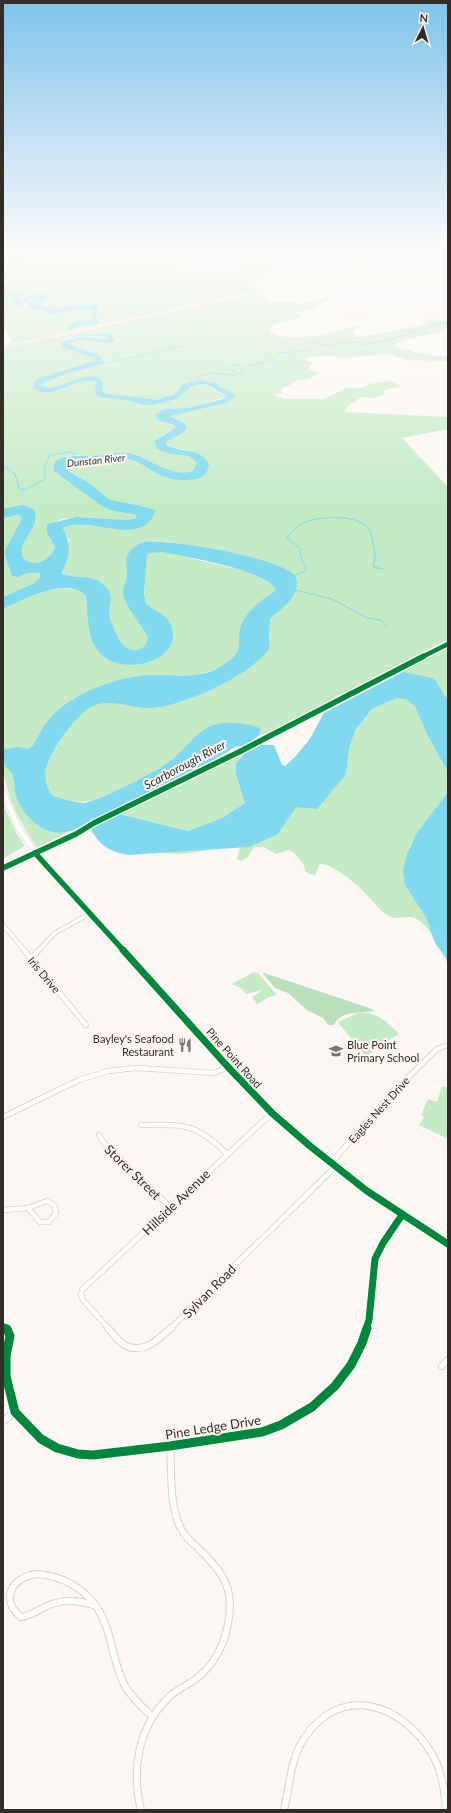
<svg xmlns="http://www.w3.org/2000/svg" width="451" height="1813" viewBox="0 0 451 1813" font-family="Lato,sans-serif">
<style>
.green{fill:#c4ebc6}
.forest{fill:#b9e0bb}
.water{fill:#80d9ee}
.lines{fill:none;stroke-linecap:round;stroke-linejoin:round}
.stream{stroke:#80d9ee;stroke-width:1}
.river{stroke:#80d9ee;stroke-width:4.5}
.minor-far3-casing{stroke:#d8d2cf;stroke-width:3}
.minor-far2-casing{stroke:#d8d2cf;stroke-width:5}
.minor-far1-casing{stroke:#d8d2cf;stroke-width:6}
.minor-casing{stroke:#d8d2cf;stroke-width:8}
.secondary-far1-casing{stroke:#d8d2cf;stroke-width:6}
.secondary-casing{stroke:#d8d2cf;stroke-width:8}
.primary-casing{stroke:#d6d2d0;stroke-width:4.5}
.minor-far3{stroke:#fffefd;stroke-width:2}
.minor-far2{stroke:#fffefd;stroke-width:3.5}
.minor-far1{stroke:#fffefd;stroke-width:4.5}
.minor{stroke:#fffefd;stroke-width:6}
.secondary-far1{stroke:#fffefd;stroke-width:5}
.secondary{stroke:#fffefd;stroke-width:6}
.primary{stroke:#eeebe2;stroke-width:3.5}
.cycleway-far3-casing{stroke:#fff6f1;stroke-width:6}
.cycleway-far2-casing{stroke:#fff6f1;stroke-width:8}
.cycleway-far1-casing{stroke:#fff6f1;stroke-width:10}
.cycleway-casing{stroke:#fff6f1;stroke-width:12}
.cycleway-far3{stroke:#00873e;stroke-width:4.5}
.cycleway-far2{stroke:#00873e;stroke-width:5.5}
.cycleway-far1{stroke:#00873e;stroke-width:7}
.cycleway{stroke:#00873e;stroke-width:9}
.labels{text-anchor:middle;stroke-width:4;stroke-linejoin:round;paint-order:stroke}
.far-water-label{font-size:10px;font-style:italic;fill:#20363c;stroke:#fff6f1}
.street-label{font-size:11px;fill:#342c27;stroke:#fff6f1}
.poi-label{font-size:11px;fill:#342c27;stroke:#fff6f1;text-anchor:end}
.water-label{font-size:12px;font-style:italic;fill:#20363c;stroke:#fff6f1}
.near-street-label{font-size:13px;fill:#342c27;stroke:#fff6f1}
</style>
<rect width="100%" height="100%" fill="#fcf7f4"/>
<!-- green -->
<g class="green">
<path d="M3 250H131L144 256 172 262 194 270 235 273C239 269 238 263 242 260 256 248 274 250 292 250L276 255 267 262 274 268 272 273 262 276 254 283 260 289 254 291 12 343 8 332 3 330V257L5 256 3 255Z"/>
<path d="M256 294 265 296 266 299 272 302 288 301 299 304 327 297 326 302 309 310 296 312 301 316 299 318 273 325 270 331C281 342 320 336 334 332 343 330 351 325 361 326L352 332 356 337H361L419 326 430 320 448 322 444 332C436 333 397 340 394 345L400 349 410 350 413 352C425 353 435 358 448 356V361L406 360 388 354 341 358 327 355 307 358 305 360 312 362 309 369 319 373 310 379 295 381 290 385 281 389 282 393 273 395 286 399H323L347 388H360L369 384 391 381 400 386 382 391 386 394 374 398 361 397 355 402 348 405 344 412 448 417V429L402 438 448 487V639L268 733 258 736 261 730 251 732 249 729 255 727 254 726C238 725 222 724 208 731 196 737 190 750 179 758 165 768 90 809 76 801L73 804 74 801 54 799 49 795C49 788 45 781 45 774 46 761 72 720 81 713 88 707 97 702 106 701 117 700 127 705 139 706 149 707 159 706 169 704 179 703 189 700 198 695 201 693 204 690 208 688 238 675 282 658 267 617 345 568 239 556 203 551L202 550 204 548C186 545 134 530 127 557 126 563 128 570 128 576 127 585 126 595 126 604L136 616 154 631 155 635C149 647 140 652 128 651 118 643 106 624 105 611 105 606 107 602 106 596 101 575 76 576 59 576L56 573C61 563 70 555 68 542H70L63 528C89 512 135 548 155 511 140 504 128 506 113 502 99 497 91 484 79 477 73 474 67 472 65 467L68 463C77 461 86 462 95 461 106 460 118 456 129 458 137 460 143 465 150 469 161 477 178 481 191 478 196 477 202 476 205 472 208 468 208 462 204 458 194 447 176 452 165 443 168 437 181 435 186 429L183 422 168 415 180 414 207 405 227 403 233 398 234 395 211 381 199 380 226 397 187 408 164 409 156 414 157 419 175 424 177 428 163 435 154 443 156 447 171 453 192 457 198 464V469C181 487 150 457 131 453 119 451 107 456 95 456 86 457 76 454 67 456 61 458 56 462 55 467L59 475 79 486 104 507 140 516 136 520 128 521C109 520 59 510 48 528L51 535 50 540 56 545C55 553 45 566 35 568L23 560 18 553C22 539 40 525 35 511 25 503 15 508 3 510V349Z"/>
<path d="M15 513H21L23 521 13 535 6 549 40 573 41 577C37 585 12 593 3 597V517Z"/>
<path d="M154 551 169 553 249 572 277 587 276 591 259 603 245 618 240 650 232 660 220 668 197 675 132 677 91 691 75 699 32 749 3 756V608C35 593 50 584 86 591L93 630 150 661 148 607 144 601 146 556 149 552Z"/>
<polygon points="448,648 448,705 401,674 394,676"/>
<path d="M402 696 415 706 420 712 448 768V792L416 834 408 851 425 915 448 955V965C440 950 434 934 422 923 407 909 400 926 383 912 377 907 372 900 366 894 358 885 332 863 320 864L315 875 306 873 303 863 294 853 289 850 276 854 264 847H254L248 857 241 861 237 859 240 847C233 847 225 847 218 848 200 851 183 856 165 853L116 852 105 846 90 831 96 828 171 850 349 740 372 709 392 698Z"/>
<polygon points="237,756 240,757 237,762 245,803 222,818 188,831 119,814"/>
<path d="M3 759 74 829 37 848C19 821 3 792 3 759Z"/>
<polygon points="3,804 17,834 25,846 3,859"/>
<polygon points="254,972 258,973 277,995 269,997 257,1004 252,997 263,990 246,994 241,988 232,984"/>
<path d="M358 1013C377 1011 387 1022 399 1034L372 1051 373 1053 368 1055H364L338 1022Z"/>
<polygon points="442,1086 448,1088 448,1139 419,1125 424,1117 421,1115 428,1099 437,1102"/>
</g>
<!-- forest -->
<path class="forest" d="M264 973 372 1009 374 1011C360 1014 342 1009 334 1025H328L323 1018 307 1010 288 993 275 988 263 974Z"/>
<!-- water -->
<g class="water">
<path d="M111 333 115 340 111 343C99 344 80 335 70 344 79 352 93 350 102 358V362H110L69 373 44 382 41 385C56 396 89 364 103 382L102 390 105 394 128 396 156 400 173 395 184 384 202 380 215 383 222 388 232 392 235 396 227 403 170 416 184 423 187 428 182 433 167 441 166 444C180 454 200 446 209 464 208 472 204 477 196 479 180 482 165 479 151 470 144 466 138 461 130 459 122 457 73 461 67 465L66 469 68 471 89 483 110 500 136 505 156 510C154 514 153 518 150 521 130 542 88 517 65 527L63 528C69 540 71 549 66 563 65 567 62 570 61 574 77 579 94 573 107 588 114 596 109 605 109 614 109 618 111 622 113 626 117 637 124 654 140 649 146 647 147 642 148 637 141 622 122 605 123 590 124 585 127 580 127 575 128 569 124 560 128 554 131 548 138 543 145 542 164 538 290 559 296 578 301 597 281 608 270 619L269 649C251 675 181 708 149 708 131 708 113 699 95 705 77 711 51 751 46 769 44 777 47 789 52 795 55 798 80 803 84 803 99 801 156 772 169 762 196 742 198 720 237 723 246 724 254 725 261 729L259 735 253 741 259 745H274L282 765 285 766 295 757 309 740 324 713 403 672 432 678 436 681 448 701V772L427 734 415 706 406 699 396 698 372 709 355 731 349 747 346 774 317 809 296 807 278 834 249 847 128 855C109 851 99 846 91 828L119 814 188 831 222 818 245 803 236 774V763L247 751 240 746 235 747 214 760 72 831C68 831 63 833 59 833 39 832 19 811 15 792 14 783 15 772 6 767 3 761 1 755 5 749L18 747 28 749 33 746C39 735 45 722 55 713 78 691 120 676 152 675 176 675 199 679 220 667 250 650 233 641 243 621 250 607 264 599 276 590 264 569 186 557 162 552L149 553 147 555 144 594 146 604C152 610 163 612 168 620 194 660 114 684 94 645 87 631 88 611 86 596 68 576 23 599 3 609V597L33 584 40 578V573H27L18 577 12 576 5 555V550L22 519 19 514 3 518V509L22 505 34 509C43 528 15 540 23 558 35 569 49 561 55 547L47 533V524L76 517 126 520 135 519 137 515 111 510 102 506 54 471C49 451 85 457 94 456 107 455 120 450 133 454 153 460 171 478 193 471L197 463 192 458 188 456 171 454 157 449 154 442 156 440 177 427C171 421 162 424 156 418V414L164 409 187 408 223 399 226 396 208 385 202 384 192 386 177 399 153 405H143L125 400 98 397 95 393 96 382C76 375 53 402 34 389L33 383 39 378 95 361 94 358 62 347 61 344 64 341 85 337 108 340 109 339 107 336H73Z"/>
<polygon points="448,792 448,960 435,943 426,917 405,885 403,870 407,854 416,834"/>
</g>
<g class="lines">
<!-- stream -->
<g class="stream">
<polyline points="110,362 183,346"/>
<path d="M200 382 198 378 199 376 211 373 236 375 238 373 226 367 239 364 237 367 243 370 244 367C256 363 266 363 277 357V353C289 353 298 351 309 350L315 342C332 350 341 341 358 342L359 345C390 342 418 330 448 321"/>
<polyline points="3,440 5,442 3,445"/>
<polyline points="3,466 15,474 19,488 24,490 45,479 45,466 50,455 70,452 76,456"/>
<path d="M293 576 304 572 306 568 300 556 301 549 287 538C291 532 296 527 303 523 318 516 361 513 370 531 372 534 372 539 373 543 375 551 376 559 373 567L383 569"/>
<polyline points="295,590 332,599 367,618 381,620 388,627"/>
</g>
<!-- river -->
<g class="river">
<polyline points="3,269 11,266 11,261 23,263 27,260 24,256 13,256 16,253 14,252 15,250"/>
<polyline points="3,272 8,276 3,276"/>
<polyline points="3,284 6,286 3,293"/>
<polyline points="3,295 20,295 15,303 20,304 30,297 46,297 44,300 33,302 31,305 54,312 69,308 97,307 93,313 96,322 77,324 70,327 71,330"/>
</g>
<defs>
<g id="minor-far3">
<polyline points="193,250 199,250"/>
<polyline points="330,250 321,254 350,272"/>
<polyline points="435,275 448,308"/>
<path d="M310 281 331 292 330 309C357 325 416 317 448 317"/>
</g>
<g id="minor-far2">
<polyline points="3,925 25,951"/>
<polyline points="38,951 55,933 89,914"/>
</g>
<g id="minor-far1">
<polyline points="24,950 86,1025"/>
<polyline points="31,959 39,950"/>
<polyline points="3,1117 79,1080 108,1071 137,1068 214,1073 228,1067"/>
<path d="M141 1125C184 1125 195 1122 227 1154"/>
<polyline points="99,1135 103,1142 170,1207"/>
<polyline points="331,1163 393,1092 437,1049 448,1045"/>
<polygon points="47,1201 54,1205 56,1213 49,1222 40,1222 28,1208"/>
<polyline points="3,1210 28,1208"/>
<polyline points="3,1327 6,1329"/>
<polyline points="109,1329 83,1300 81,1294 82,1290 272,1113"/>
<polyline points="170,1329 335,1167"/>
<polyline points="366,1329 369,1320 375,1259 383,1243 402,1215"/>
</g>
<g id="minor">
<polyline points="4,1328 7,1329 10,1336 6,1356 6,1376 15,1412 41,1439 57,1448 78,1454 93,1455 170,1446 262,1432 281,1425 312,1407 335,1386 351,1365 362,1343 367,1328"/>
<path d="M108 1328C113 1333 117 1340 123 1344 142 1356 158 1340 171 1328"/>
<polyline points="442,1366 448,1360"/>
<polyline points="3,1421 15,1412"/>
<path d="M37 1574C62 1576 81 1586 96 1606 77 1599 59 1598 41 1609 34 1613 29 1616 21 1617 0 1600 11 1577 37 1574Z"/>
<path d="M96 1606C113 1631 111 1658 124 1684 130 1697 142 1706 152 1716"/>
<path d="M141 1810C131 1769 138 1726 170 1696 177 1690 185 1686 193 1681 212 1668 224 1647 228 1624 235 1589 223 1572 199 1549 192 1543 184 1536 180 1527 169 1502 172 1472 170 1446"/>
<path d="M284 1810C290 1786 290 1758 305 1737 342 1683 403 1704 432 1754 442 1771 445 1791 446 1810"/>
</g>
<polyline id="secondary-far1" points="3,791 18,827 38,857 124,951"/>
<polyline id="secondary" points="123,950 252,1092 298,1135 370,1192 448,1244"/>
<polyline id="primary" points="3,347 382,265 448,255"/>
</defs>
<!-- minor-far3 casing -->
<use href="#minor-far3" class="minor-far3-casing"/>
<!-- minor-far2 casing -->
<use href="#minor-far2" class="minor-far2-casing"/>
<!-- minor-far1 casing -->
<use href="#minor-far1" class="minor-far1-casing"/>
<!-- minor casing -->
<use href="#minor" class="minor-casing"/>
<!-- secondary-far1 casing -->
<use href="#secondary-far1" class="secondary-far1-casing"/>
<!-- secondary casing -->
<use href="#secondary" class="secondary-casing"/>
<!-- primary casing -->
<use href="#primary" class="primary-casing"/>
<!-- minor-far3 -->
<use href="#minor-far3" class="minor-far3"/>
<!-- minor-far2 -->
<use href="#minor-far2" class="minor-far2"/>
<!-- minor-far1 -->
<use href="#minor-far1" class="minor-far1"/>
<!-- minor -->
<use href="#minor" class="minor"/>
<!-- secondary-far1 -->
<use href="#secondary-far1" class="secondary-far1"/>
<!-- secondary -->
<use href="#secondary" class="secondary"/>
<!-- primary -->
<use href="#primary" class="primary"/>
<defs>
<polyline id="cycleway-far3" points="422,657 448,644"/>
<g id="cycleway-far2">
<polyline points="35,853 124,951"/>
<polyline points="3,868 76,834 94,823 239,752 424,656"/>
</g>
<g id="cycleway-far1">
<polyline points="123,950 228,1067 272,1113 310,1146 367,1191 448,1244"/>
<polyline points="3,1327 6,1329"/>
<polyline points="366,1329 369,1320 375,1259 383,1243 402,1215"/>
</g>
<polyline id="cycleway" points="4,1328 7,1329 10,1336 6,1356 6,1376 15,1412 41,1439 57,1448 78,1454 93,1455 170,1446 262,1432 281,1425 312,1407 335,1386 351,1365 362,1343 367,1328"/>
</defs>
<!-- cycleway-far3 casing -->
<use href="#cycleway-far3" class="cycleway-far3-casing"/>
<!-- cycleway-far2 casing -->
<use href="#cycleway-far2" class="cycleway-far2-casing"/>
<!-- cycleway-far1 casing -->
<use href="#cycleway-far1" class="cycleway-far1-casing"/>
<!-- cycleway casing -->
<use href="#cycleway" class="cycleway-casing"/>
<!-- cycleway-far3 -->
<use href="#cycleway-far3" class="cycleway-far3"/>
<!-- cycleway-far2 -->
<use href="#cycleway-far2" class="cycleway-far2"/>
<!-- cycleway-far1 -->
<use href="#cycleway-far1" class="cycleway-far1"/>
<!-- cycleway -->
<use href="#cycleway" class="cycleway"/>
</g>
<!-- sky -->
<linearGradient id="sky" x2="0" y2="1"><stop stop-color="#7ec3ea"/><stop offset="0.5" stop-color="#fefbfa"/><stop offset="1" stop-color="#fefbfa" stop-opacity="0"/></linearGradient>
<rect width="451" height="504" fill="url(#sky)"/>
<!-- icons -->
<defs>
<symbol id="restaurant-bare" viewBox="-9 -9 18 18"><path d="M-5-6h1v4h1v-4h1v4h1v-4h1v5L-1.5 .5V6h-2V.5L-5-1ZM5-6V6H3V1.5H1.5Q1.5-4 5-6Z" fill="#7a736f" stroke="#fff6f1" stroke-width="2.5" paint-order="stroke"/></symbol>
<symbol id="school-bare" viewBox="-9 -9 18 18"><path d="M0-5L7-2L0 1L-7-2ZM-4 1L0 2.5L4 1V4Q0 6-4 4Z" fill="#7a736f" stroke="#fff6f1" stroke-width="2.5" paint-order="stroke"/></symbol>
</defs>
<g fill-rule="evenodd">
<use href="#restaurant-bare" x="175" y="1035" width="20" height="20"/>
<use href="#school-bare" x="326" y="1041" width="20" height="20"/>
</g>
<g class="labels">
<!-- far-water labels -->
<g class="far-water-label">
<text transform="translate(96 460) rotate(-6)" y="4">Dunstan River</text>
</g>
<!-- street labels -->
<g class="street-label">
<text transform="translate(44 975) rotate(50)" y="4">Iris Drive</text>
<text transform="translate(234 1058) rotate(48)" y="4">Pine Point Road</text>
<text transform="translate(379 1110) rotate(-48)" y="4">Eagles Nest Drive</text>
</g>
<!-- poi labels -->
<g class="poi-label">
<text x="174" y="1043">Bayley's Seafood<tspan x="174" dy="13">Restaurant</tspan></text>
<text x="347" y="1049" text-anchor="start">Blue Point<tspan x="347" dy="13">Primary School</tspan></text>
</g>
<!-- water labels -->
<g class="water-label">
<text transform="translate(185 765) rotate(-28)" y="4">Scarborough River</text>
</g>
<!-- near-street labels -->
<g class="near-street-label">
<text transform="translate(133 1172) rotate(44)" y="5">Storer Street</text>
<text transform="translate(176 1202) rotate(-44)" y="5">Hillside Avenue</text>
<text transform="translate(209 1291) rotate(-45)" y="5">Sylvan Road</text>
<text transform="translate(213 1427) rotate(-9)" y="5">Pine Ledge Drive</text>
</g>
</g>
<!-- border -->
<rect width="451" height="1813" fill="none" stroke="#342c27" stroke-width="8"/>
<!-- north arrow -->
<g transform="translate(423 28) rotate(5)" stroke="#fff6f1" stroke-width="3" paint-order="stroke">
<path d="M0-3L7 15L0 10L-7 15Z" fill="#342c27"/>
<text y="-6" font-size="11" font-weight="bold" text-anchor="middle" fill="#342c27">N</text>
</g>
</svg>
